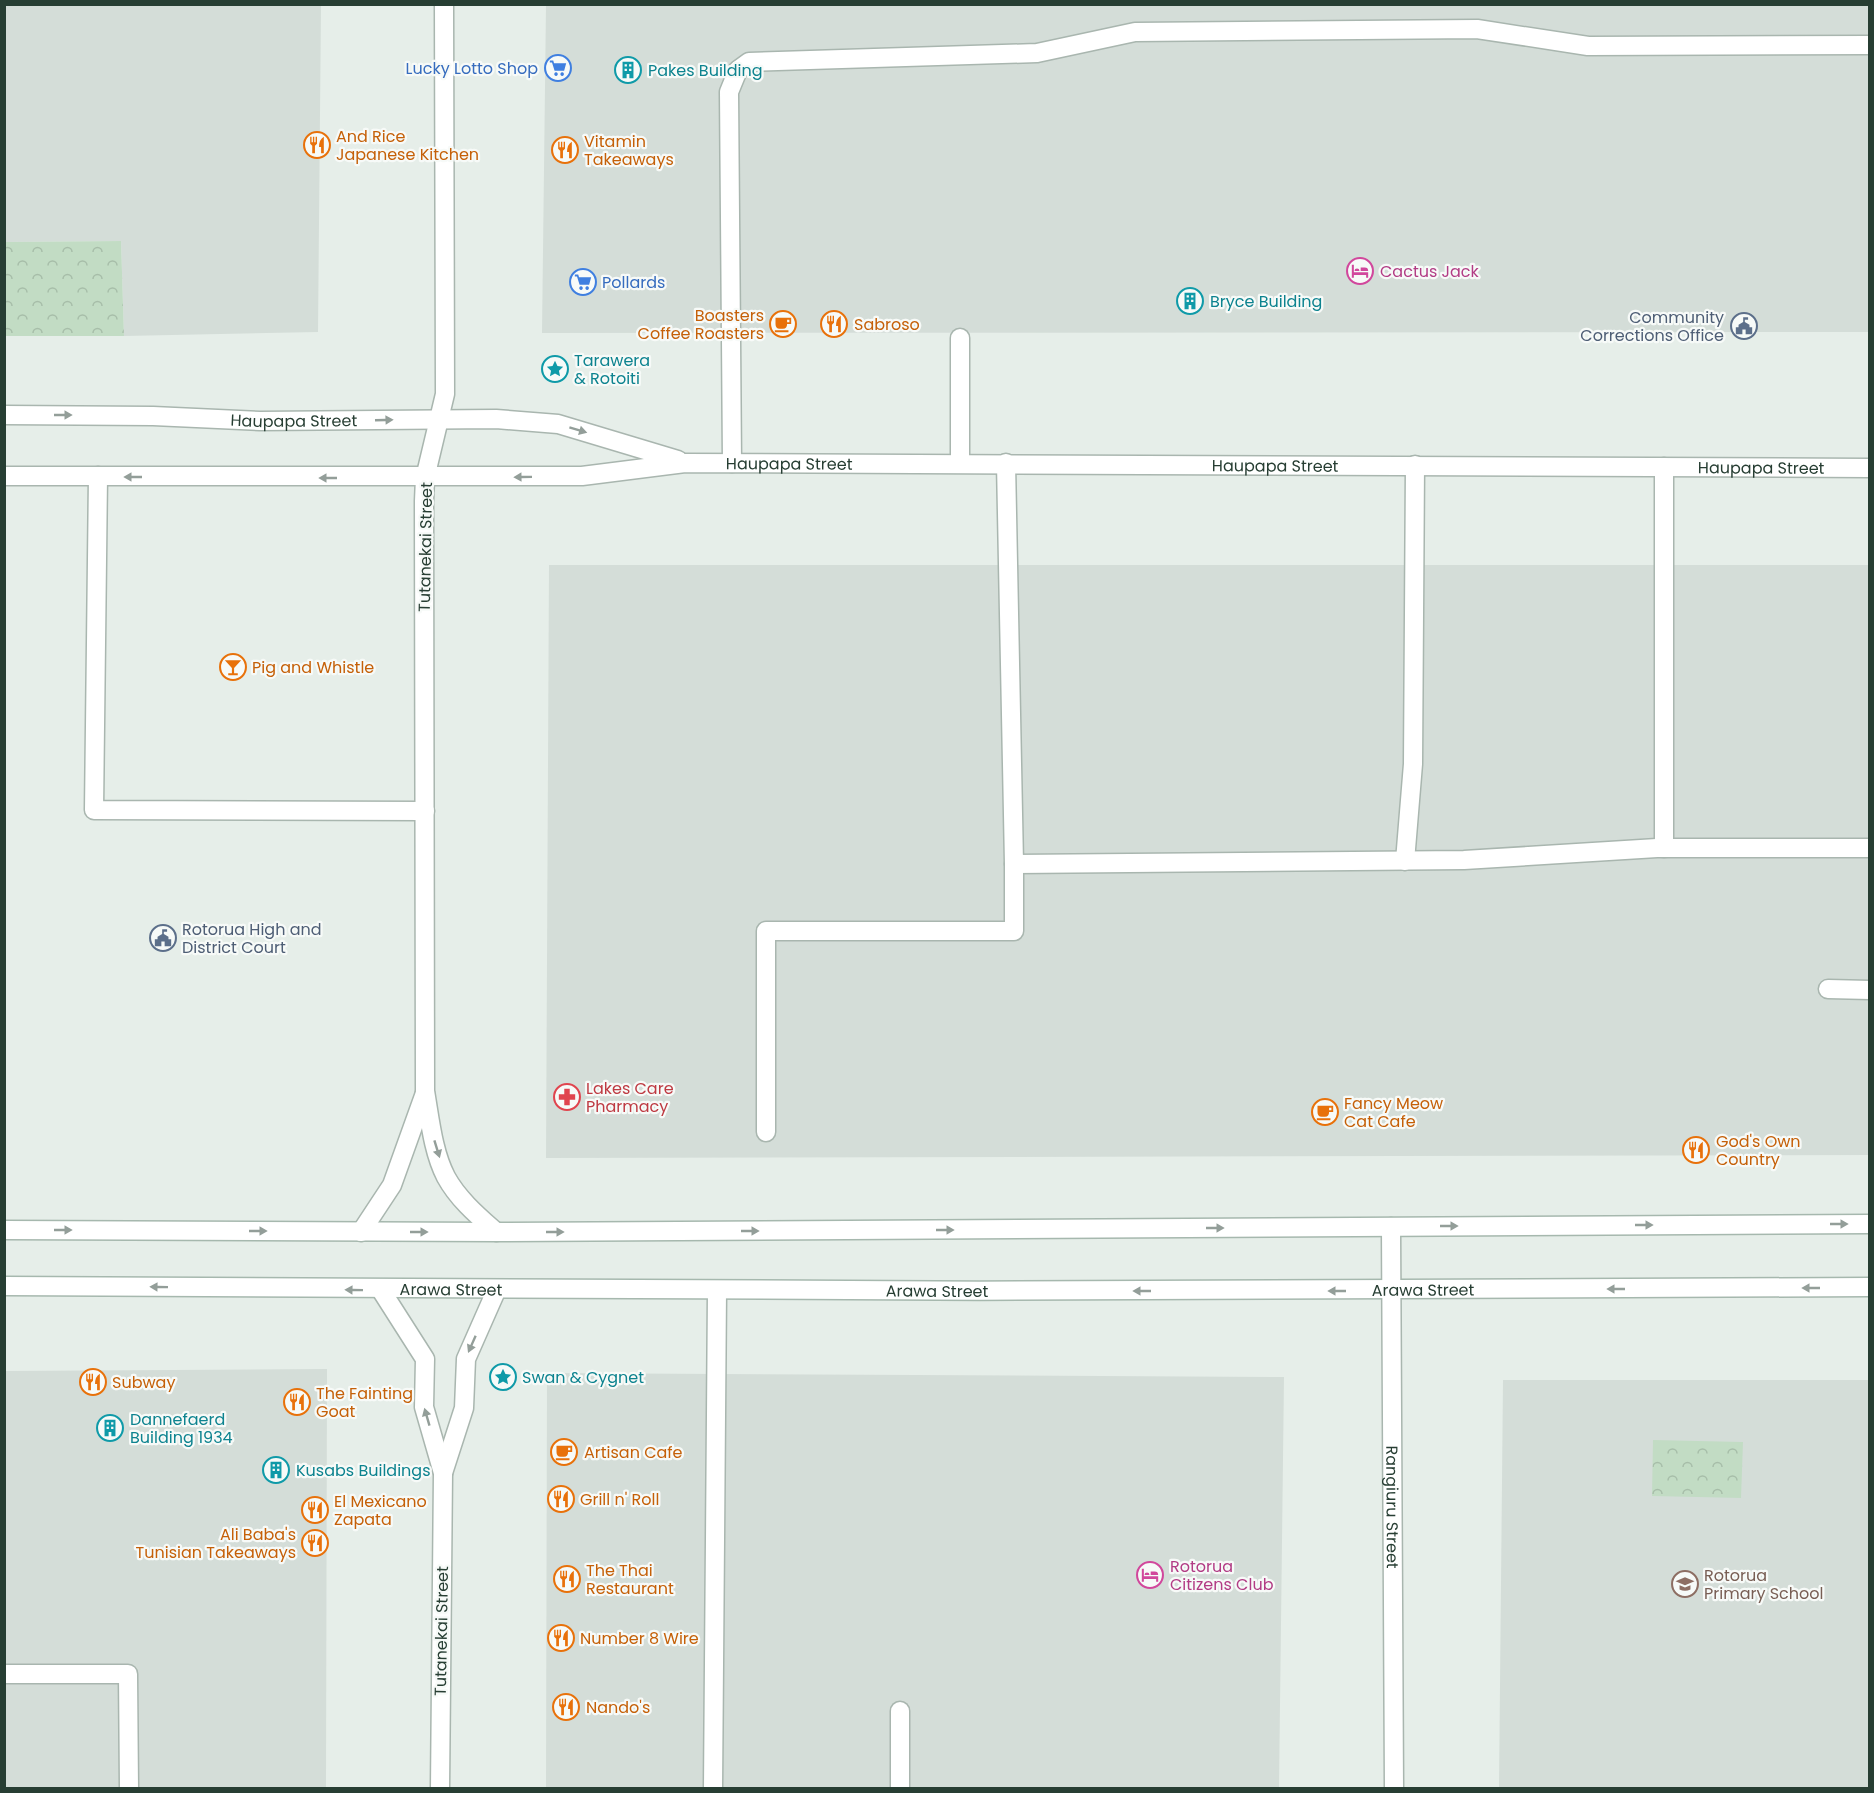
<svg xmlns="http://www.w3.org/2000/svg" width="1874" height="1793" viewBox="0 0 1874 1793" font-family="Poppins,sans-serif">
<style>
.built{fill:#d4ddd8}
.park{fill:url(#park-crowns)}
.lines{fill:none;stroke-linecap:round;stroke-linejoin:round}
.service-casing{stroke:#a9b6af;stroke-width:21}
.minor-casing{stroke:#a9b6af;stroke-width:21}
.secondary-casing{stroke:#a6b8ae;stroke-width:21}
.service{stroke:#fff;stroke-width:18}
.minor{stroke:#fff;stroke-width:18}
.secondary{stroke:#fff;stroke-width:18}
.oneway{fill:#939e99}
.labels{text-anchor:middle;stroke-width:4.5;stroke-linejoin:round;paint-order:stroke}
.shop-label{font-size:16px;fill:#366cbe;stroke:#f7faf8;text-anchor:end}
.culture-label{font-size:16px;fill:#0d838f;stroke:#f7faf8;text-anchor:start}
.food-label{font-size:16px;fill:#c56008;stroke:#f7faf8;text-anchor:start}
.hotel-label{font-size:16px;fill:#b23c85;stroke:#f7faf8;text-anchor:start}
.service-label{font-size:16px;fill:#4e5e75;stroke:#f7faf8;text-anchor:end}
.street-label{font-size:16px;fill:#273e33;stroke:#f7faf8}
.health-label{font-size:16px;fill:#be3a42;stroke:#f7faf8;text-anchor:start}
.education-label{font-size:16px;fill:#785e54;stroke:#f7faf8;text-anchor:start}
</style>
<defs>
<pattern id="park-crowns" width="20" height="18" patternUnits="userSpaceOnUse" patternTransform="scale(1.5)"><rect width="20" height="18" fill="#c2dcc4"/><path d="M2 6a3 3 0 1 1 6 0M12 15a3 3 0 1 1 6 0" fill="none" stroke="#a7bea9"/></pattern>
</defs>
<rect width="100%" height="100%" fill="#e6eee9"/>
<!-- built -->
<g class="built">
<polygon points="4,5 321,5 318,332 124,336 121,241 5,242"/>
<polygon points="546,5 1869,5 1869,332 542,333"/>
<polygon points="549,565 1869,565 1869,1155 546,1158"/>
<polygon points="327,1369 326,1788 5,1788 4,1371"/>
<polygon points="547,1373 1284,1377 1279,1788 546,1788"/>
<polygon points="1503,1380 1869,1380 1869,1788 1499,1788"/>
</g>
<!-- park -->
<g class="park">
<polygon points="121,241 124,336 5,336 5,242"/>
<polygon points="1653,1440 1743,1442 1741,1498 1652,1496"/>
</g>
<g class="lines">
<defs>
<g id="service">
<polyline points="960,338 960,463"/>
<polyline points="732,463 729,92 738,70 749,62 1037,53 1135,32 1477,29 1588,46 1870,45"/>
<polyline points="1006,463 1014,864 1464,860 1657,848 1870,848"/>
<polyline points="98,476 94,810 425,811"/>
<polyline points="1664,848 1664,467"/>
<polyline points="1405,861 1413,764 1415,465"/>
<polyline points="1828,989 1870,990"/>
<polyline points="766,1132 766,931 1014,931 1014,864"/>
<polyline points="4,1674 128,1674 129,1788"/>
<polyline points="900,1711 900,1788"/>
<polyline points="713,1788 717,1291"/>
</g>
<g id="minor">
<path d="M444 4 445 394 425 478 424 501 425 1091C430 1120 433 1152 446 1177 458 1199 478 1216 496 1232"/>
<path id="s1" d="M4 415 153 416 260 421 496 419 558 424 678 460"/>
<path id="s2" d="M4 476H582L685 463 1870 468"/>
<path id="s3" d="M1391 1227 1394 1788"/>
<polyline points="361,1232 392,1185 425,1093"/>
<polyline points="381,1290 425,1359 424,1407 443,1473 440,1788"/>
<polyline points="443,1473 464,1408 466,1359 496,1291"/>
</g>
<g id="secondary">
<polyline points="4,1230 496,1232 1870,1224"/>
<path id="s4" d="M4 1286C626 1292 1248 1292 1870 1287"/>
</g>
</defs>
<!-- service casing -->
<use href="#service" class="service-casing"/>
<!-- minor casing -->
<use href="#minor" class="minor-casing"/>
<!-- secondary casing -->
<use href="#secondary" class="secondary-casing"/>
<!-- service -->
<use href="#service" class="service"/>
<!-- minor -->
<use href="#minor" class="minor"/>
<!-- secondary -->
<use href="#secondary" class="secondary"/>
</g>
<!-- one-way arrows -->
<defs><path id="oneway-solid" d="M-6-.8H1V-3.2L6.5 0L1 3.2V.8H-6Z" transform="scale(1.5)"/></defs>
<g class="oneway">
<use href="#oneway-solid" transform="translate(63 415)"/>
<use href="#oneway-solid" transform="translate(384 420) rotate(-2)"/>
<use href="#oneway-solid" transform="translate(578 430) rotate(17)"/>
<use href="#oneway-solid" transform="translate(133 477) rotate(-180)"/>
<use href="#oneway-solid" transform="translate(523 477) rotate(179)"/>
<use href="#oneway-solid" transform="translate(328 478) rotate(-180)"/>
<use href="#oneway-solid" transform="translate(437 1149) rotate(73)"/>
<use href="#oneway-solid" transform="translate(1839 1224)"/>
<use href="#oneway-solid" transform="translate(1644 1225)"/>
<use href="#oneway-solid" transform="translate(1449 1226)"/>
<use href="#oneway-solid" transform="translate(1215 1228)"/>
<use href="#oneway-solid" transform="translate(63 1230)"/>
<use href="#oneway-solid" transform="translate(945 1230)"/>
<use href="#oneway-solid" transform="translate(258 1231)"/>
<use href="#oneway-solid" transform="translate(750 1231)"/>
<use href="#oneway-solid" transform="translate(419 1232)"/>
<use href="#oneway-solid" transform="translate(555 1232)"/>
<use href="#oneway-solid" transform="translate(159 1287) rotate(-179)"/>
<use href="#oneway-solid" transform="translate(1811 1288) rotate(180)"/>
<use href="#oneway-solid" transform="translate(1616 1289) rotate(180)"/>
<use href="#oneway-solid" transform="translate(354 1290) rotate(-179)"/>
<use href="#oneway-solid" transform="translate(1142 1291) rotate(180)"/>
<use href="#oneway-solid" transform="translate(1337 1291) rotate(180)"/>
<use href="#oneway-solid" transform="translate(472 1344) rotate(114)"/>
<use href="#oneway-solid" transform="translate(427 1417) rotate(-106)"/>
</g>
<!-- icons -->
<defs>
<symbol id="supermarket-ring" viewBox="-11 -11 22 22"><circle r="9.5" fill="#f7faf8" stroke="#3f7fe0" stroke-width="1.5"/><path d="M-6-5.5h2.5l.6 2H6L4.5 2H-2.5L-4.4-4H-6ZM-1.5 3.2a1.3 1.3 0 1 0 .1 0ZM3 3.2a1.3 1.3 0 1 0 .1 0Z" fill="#3f7fe0"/></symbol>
<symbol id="building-ring" viewBox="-11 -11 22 22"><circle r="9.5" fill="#f7faf8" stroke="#0f9aa8" stroke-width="1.5"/><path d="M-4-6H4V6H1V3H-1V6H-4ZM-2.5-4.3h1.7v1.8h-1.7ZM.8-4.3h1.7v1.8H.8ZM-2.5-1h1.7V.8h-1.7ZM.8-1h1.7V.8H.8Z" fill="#0f9aa8"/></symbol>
<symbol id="restaurant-ring" viewBox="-11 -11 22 22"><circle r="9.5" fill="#f7faf8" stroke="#e8710a" stroke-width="1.5"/><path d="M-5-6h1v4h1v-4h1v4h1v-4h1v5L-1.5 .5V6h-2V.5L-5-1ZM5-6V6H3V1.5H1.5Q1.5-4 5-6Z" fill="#e8710a"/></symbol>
<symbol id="hotel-ring" viewBox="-11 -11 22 22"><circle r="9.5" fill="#f7faf8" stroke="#d1479c" stroke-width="1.5"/><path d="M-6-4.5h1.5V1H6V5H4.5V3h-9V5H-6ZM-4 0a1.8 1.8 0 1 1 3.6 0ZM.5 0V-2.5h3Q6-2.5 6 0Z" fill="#d1479c"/></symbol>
<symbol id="cafe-ring" viewBox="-11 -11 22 22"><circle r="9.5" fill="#f7faf8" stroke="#e8710a" stroke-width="1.5"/><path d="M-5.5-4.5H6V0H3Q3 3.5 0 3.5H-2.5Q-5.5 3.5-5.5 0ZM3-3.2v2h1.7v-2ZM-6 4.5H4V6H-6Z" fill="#e8710a"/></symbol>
<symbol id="civic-ring" viewBox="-11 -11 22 22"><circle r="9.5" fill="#f7faf8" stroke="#5c6f8a" stroke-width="1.5"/><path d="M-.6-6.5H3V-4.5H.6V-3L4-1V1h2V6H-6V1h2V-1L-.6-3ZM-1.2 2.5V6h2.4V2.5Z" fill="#5c6f8a"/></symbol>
<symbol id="sight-ring" viewBox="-11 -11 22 22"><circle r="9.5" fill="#f7faf8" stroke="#0f9aa8" stroke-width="1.5"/><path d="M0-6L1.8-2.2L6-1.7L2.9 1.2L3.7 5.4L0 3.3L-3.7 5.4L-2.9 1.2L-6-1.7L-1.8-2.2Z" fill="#0f9aa8"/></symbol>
<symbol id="bar-ring" viewBox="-11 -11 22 22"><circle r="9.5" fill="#f7faf8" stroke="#e8710a" stroke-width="1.5"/><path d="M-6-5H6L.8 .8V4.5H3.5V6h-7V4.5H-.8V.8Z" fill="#e8710a"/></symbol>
<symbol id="pharmacy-ring" viewBox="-11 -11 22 22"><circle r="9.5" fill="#f7faf8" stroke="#e0444e" stroke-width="1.5"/><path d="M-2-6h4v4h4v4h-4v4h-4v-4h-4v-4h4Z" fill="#e0444e"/></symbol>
<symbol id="school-ring" viewBox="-11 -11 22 22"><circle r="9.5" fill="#f7faf8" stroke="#8d6e63" stroke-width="1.5"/><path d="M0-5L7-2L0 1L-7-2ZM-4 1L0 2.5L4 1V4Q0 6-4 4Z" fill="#8d6e63"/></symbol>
</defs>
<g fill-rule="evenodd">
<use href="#supermarket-ring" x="543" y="53" width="30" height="30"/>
<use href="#building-ring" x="613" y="55" width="30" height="30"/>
<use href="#restaurant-ring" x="302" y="130" width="30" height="30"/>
<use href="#restaurant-ring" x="550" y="135" width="30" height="30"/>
<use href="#hotel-ring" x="1345" y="256" width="30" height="30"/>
<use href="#supermarket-ring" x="568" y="267" width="30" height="30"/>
<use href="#building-ring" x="1175" y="286" width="30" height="30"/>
<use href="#cafe-ring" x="768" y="309" width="30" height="30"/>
<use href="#restaurant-ring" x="819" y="309" width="30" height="30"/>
<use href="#civic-ring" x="1729" y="311" width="30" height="30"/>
<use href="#sight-ring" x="540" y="354" width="30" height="30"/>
<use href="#bar-ring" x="218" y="652" width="30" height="30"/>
<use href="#civic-ring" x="148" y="923" width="30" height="30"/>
<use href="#pharmacy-ring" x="552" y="1082" width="30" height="30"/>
<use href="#cafe-ring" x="1310" y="1097" width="30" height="30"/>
<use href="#restaurant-ring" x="1681" y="1135" width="30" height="30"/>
<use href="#sight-ring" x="488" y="1362" width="30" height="30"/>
<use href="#restaurant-ring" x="78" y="1367" width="30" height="30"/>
<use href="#restaurant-ring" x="282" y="1387" width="30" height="30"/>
<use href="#building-ring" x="95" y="1413" width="30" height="30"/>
<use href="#cafe-ring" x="549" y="1437" width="30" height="30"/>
<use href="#building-ring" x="261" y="1455" width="30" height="30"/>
<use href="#restaurant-ring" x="546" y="1484" width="30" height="30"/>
<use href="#restaurant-ring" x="300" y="1495" width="30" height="30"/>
<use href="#restaurant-ring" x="300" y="1528" width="30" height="30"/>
<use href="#hotel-ring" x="1135" y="1560" width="30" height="30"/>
<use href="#restaurant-ring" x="552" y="1564" width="30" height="30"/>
<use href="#school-ring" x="1670" y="1569" width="30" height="30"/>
<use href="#restaurant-ring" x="546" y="1623" width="30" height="30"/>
<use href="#restaurant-ring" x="551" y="1692" width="30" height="30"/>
</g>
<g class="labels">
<!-- shop labels -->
<g class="shop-label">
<text x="538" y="74">Lucky Lotto Shop</text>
<text x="602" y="288" text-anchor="start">Pollards</text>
</g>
<!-- culture labels -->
<g class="culture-label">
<text x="648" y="76">Pakes Building</text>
<text x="1210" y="307">Bryce Building</text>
<text x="574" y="366">Tarawera<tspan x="574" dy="18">&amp; Rotoiti</tspan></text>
<text x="522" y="1383">Swan &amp; Cygnet</text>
<text x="130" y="1425">Dannefaerd<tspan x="130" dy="18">Building 1934</tspan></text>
<text x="296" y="1476">Kusabs Buildings</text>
</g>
<!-- food labels -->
<g class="food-label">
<text x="336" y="142">And Rice<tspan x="336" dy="18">Japanese Kitchen</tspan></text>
<text x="584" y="147">Vitamin<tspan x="584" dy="18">Takeaways</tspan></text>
<text x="764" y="321" text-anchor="end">Boasters<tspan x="764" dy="18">Coffee Roasters</tspan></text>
<text x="854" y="330">Sabroso</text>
<text x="252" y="673">Pig and Whistle</text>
<text x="1344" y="1109">Fancy Meow<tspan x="1344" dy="18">Cat Cafe</tspan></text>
<text x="1716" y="1147">God's Own<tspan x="1716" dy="18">Country</tspan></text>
<text x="112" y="1388">Subway</text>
<text x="316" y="1399">The Fainting<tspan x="316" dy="18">Goat</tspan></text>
<text x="584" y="1458">Artisan Cafe</text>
<text x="580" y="1505">Grill n' Roll</text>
<text x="334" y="1507">El Mexicano<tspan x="334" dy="18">Zapata</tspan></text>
<text x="296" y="1540" text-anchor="end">Ali Baba's<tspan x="296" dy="18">Tunisian Takeaways</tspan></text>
<text x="586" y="1576">The Thai<tspan x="586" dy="18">Restaurant</tspan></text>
<text x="580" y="1644">Number 8 Wire</text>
<text x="586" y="1713">Nando's</text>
</g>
<!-- hotel labels -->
<g class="hotel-label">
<text x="1380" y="277">Cactus Jack</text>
<text x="1170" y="1572">Rotorua<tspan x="1170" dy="18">Citizens Club</tspan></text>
</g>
<!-- service labels -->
<g class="service-label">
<text x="1724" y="323">Community<tspan x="1724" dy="18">Corrections Office</tspan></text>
<text x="182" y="935" text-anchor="start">Rotorua High and<tspan x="182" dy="18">District Court</tspan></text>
</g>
<!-- street labels -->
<g class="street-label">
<text dy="6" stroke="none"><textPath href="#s1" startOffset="290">Haupapa Street</textPath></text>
<text dy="6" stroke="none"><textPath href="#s2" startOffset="786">Haupapa Street</textPath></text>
<text dy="6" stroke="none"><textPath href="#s2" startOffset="1272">Haupapa Street</textPath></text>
<text dy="6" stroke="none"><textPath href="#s2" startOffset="1758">Haupapa Street</textPath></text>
<text transform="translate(425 547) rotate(-89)" y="6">Tutanekai Street</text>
<text dy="6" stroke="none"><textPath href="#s4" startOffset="447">Arawa Street</textPath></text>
<text dy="6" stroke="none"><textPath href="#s4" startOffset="1419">Arawa Street</textPath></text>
<text dy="6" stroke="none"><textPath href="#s4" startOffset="933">Arawa Street</textPath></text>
<text dy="6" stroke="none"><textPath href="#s3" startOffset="280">Rangiuru Street</textPath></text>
<text transform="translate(441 1631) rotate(-89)" y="6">Tutanekai Street</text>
</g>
<!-- health labels -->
<g class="health-label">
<text x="586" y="1094">Lakes Care<tspan x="586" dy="18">Pharmacy</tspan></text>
</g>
<!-- education labels -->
<g class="education-label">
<text x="1704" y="1581">Rotorua<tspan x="1704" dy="18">Primary School</tspan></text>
</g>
</g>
<!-- border -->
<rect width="1874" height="1793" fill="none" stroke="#273e33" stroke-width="12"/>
</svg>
